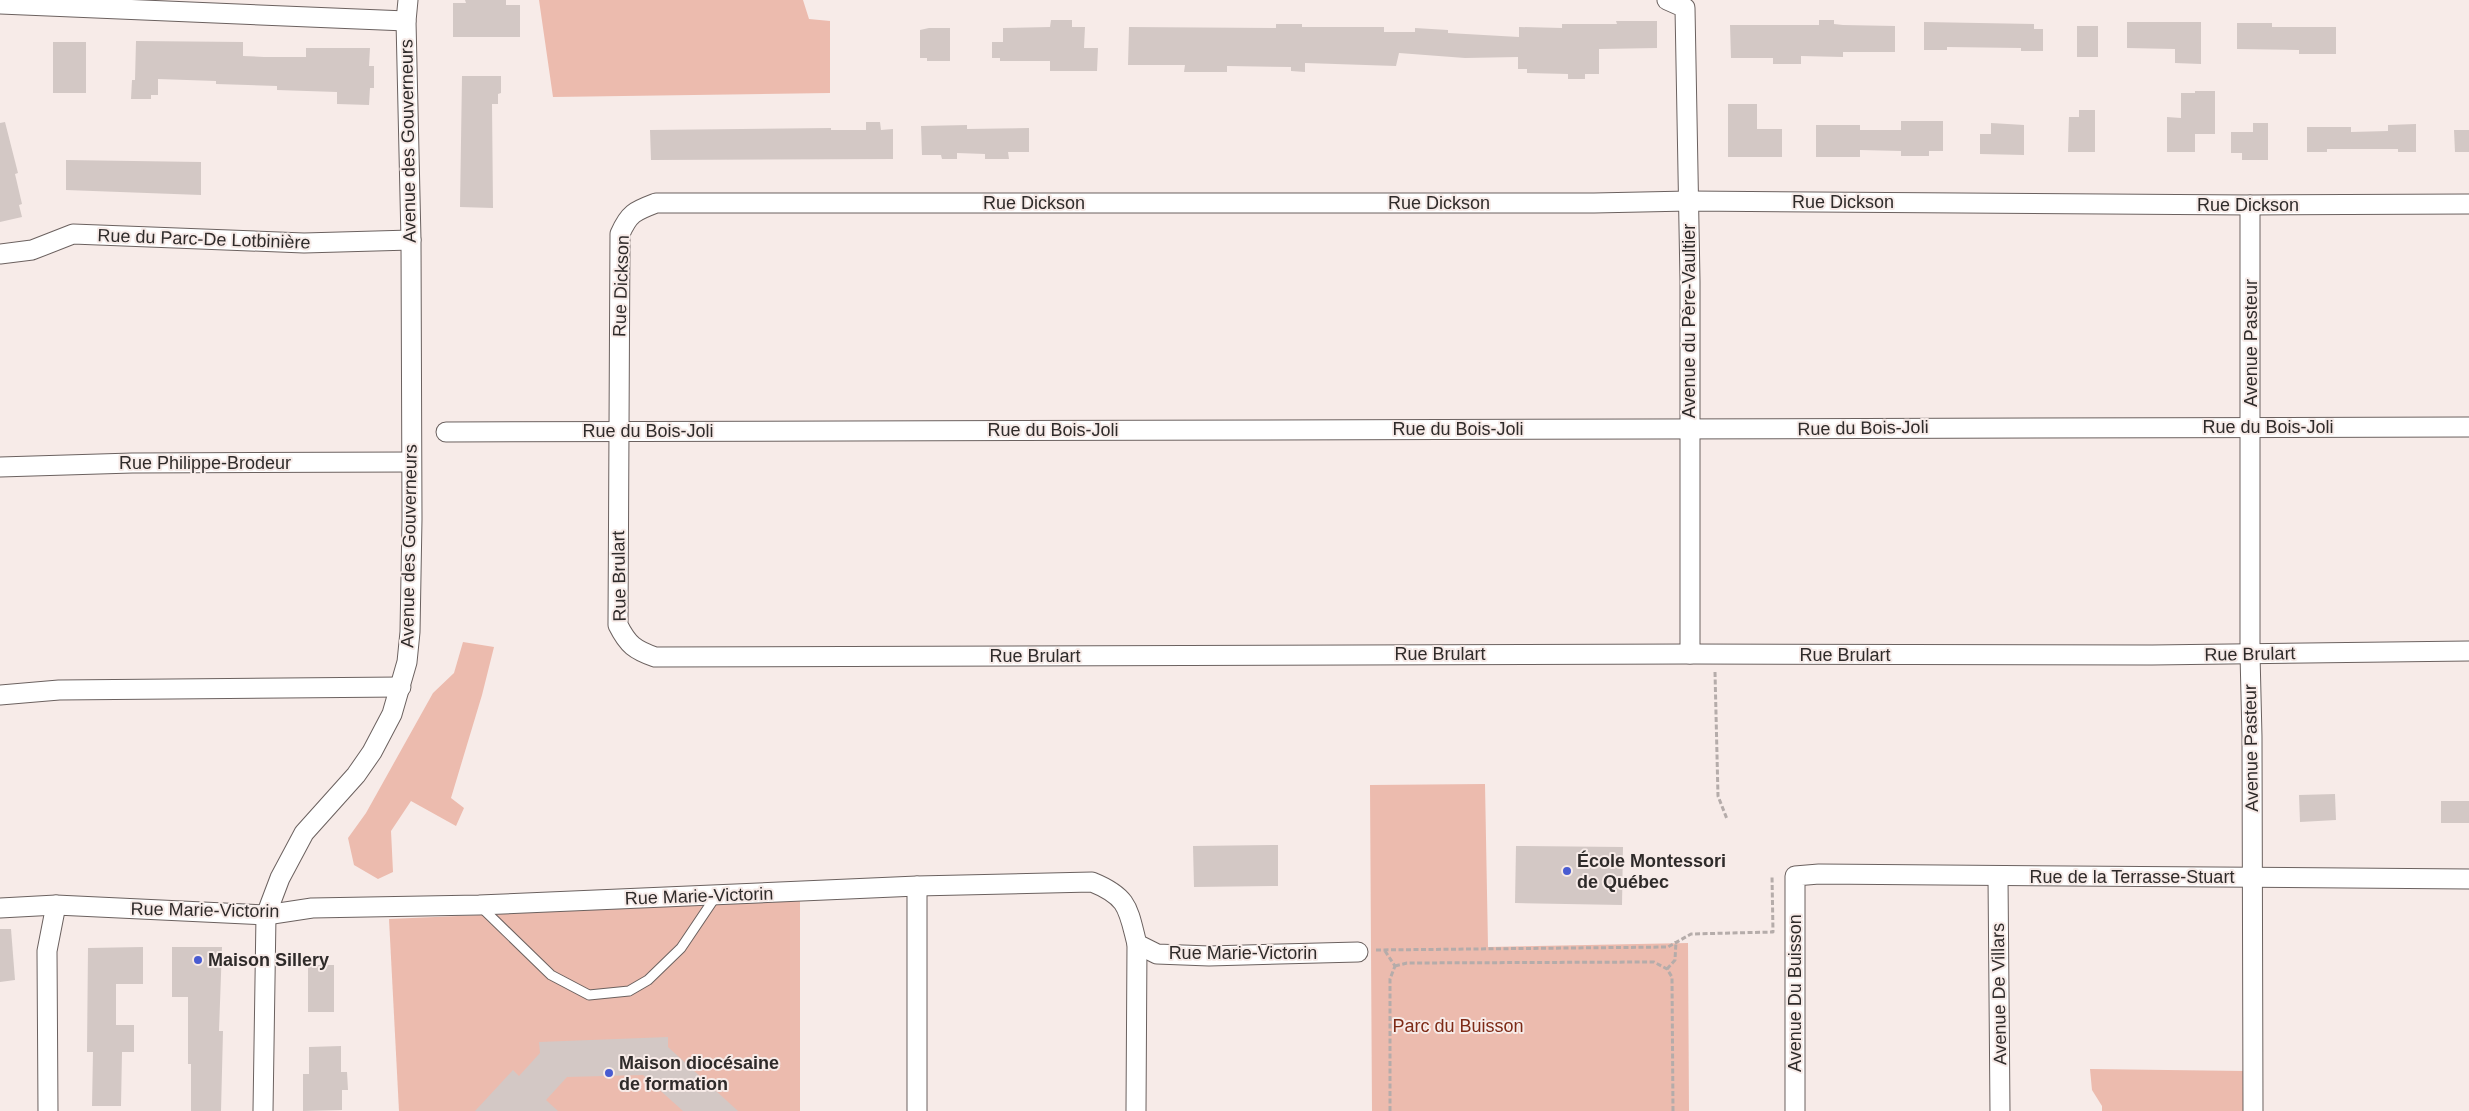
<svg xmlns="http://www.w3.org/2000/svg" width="2469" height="1111" viewBox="0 0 2469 1111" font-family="Arial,sans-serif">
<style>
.green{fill:#ecbbae}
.building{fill:#d3c8c5}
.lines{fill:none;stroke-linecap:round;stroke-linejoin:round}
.lane-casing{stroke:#6b615f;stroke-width:11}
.street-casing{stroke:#6b615f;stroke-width:21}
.path{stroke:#b5acaa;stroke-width:3;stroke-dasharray:5 2.5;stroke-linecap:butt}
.lane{stroke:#fff;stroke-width:9}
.street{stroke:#fff;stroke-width:19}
.poi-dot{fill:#495cd1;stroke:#f7ebe8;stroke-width:2}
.labels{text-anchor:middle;stroke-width:4;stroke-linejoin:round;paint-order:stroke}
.street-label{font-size:18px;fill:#2f2b2a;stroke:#f7ebe8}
.poi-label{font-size:18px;font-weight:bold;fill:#2f2b2a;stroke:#f7ebe8;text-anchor:start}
.park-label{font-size:18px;fill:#7d2a16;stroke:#f7ebe8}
</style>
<rect width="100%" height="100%" fill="#f7ebe8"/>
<!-- green -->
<g class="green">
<polygon points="539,0 803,0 809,19 830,21 830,93 553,97"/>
<polygon points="463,642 494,647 482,695 451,798 464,808 456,826 411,801 391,831 393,872 378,879 354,865 348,838 366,813 433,693 454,673"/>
<polygon points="1485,784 1488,947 1688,943 1689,1111 1372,1111 1370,785"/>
<polygon points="800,901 800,1111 399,1111 389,919"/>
<polygon points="2090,1069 2245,1071 2243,1111 2102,1111 2102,1106 2092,1090"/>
</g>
<!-- building -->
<g class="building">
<polygon points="465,0 506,0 506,5 520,5 520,37 453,37 453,3 466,3"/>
<polygon points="1051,20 1072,20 1072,27 1085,27 1084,48 1098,48 1097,71 1050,71 1050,61 1000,61 1000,58 992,58 992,42 1003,42 1003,28 1050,27"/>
<polygon points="1819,20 1834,20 1834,24 1843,25 1895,26 1895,52 1843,52 1843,57 1801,56 1801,64 1773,64 1773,58 1731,58 1730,25 1819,25"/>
<polygon points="1616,21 1657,21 1657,48 1599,49 1599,74 1585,74 1585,79 1568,79 1568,74 1527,73 1527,69 1518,69 1518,57 1465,58 1399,53 1396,66 1305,63 1305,72 1291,71 1291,67 1227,66 1227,72 1184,72 1185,65 1128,65 1129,27 1276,28 1276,24 1302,24 1302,27 1384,27 1384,32 1415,32 1415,28 1448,30 1448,33 1519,37 1519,27 1562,28 1562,24 1617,24"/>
<polygon points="1924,22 2034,24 2034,29 2043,29 2043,51 2021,51 2021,48 1947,47 1947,50 1924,50"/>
<polygon points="2127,22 2201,22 2201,64 2175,63 2175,49 2127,48"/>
<polygon points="2237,23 2272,23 2272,27 2336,27 2336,54 2299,54 2299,50 2237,49"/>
<rect x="2077" y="26" width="21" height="31"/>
<polygon points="929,28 950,28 950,61 927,61 927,58 920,58 920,30"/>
<polygon points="136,41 243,42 243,56 264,57 306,57 306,48 370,48 369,66 374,66 374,88 370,88 369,105 337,104 337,92 277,90 277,86 216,84 216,81 158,79 158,95 151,95 151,99 131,99 132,80 135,80"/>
<rect x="53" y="42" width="33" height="51"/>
<polygon points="462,76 501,76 501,93 498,94 498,104 492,104 493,208 460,207"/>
<polygon points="2195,91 2215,91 2215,134 2195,134 2195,152 2167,152 2167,117 2181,118 2181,93 2195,93"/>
<polygon points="1728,104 1757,104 1757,129 1782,129 1782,157 1728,157"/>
<polygon points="2079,110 2095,110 2095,152 2068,152 2069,117 2079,117"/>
<polygon points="1901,121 1943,121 1943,151 1929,151 1929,156 1901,156 1901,151 1860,150 1860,157 1816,157 1816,125 1860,125 1860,130 1901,130"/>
<polygon points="5,122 18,173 15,174 22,204 19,205 22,217 0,222 0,123"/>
<polygon points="866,122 880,122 881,130 893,129 893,159 651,160 650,130 831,128 831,130 866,130"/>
<polygon points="1991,123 2024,125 2024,155 1980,154 1980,134 1991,134"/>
<polygon points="2253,123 2268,123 2268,160 2242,160 2242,153 2231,153 2231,132 2253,132"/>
<polygon points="2416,124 2416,152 2398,152 2398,149 2327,149 2327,152 2307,152 2307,127 2351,127 2351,132 2388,131 2388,125"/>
<polygon points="967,125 967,129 1029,128 1029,152 1008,152 1009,159 985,159 985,154 957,153 957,159 942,159 941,155 922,155 921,126"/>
<polygon points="2454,130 2469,130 2469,152 2455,152"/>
<polygon points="66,160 201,162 201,195 66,190"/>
<polygon points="2335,794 2336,820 2300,822 2299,795"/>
<rect x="2441" y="801" width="28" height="22"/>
<polygon points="1278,845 1278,886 1194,887 1193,846"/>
<polygon points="1516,846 1623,847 1622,905 1515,903"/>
<polygon points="0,929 11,929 15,980 0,982"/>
<polygon points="143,947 143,984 116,984 116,1025 134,1025 134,1052 122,1052 121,1106 92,1106 93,1052 87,1052 88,948"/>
<polygon points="172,947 222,947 219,1031 223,1031 221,1111 191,1111 191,1064 188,1064 188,997 172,997"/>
<rect x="308" y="965" width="26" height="47"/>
<polygon points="668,1037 668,1047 738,1111 683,1111 643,1075 567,1077 546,1100 558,1111 475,1111 513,1070 519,1076 540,1053 539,1042"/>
<polygon points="341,1046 341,1072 347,1072 348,1090 342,1090 342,1110 303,1111 303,1074 309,1074 309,1047"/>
</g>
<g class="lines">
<defs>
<polyline id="lane" points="481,907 551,975 589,995 629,991 648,980 681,948 716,896"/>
<g id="street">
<polyline points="1667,0 1685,8 1690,281 1690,654"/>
<polyline points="0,4 406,21"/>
<path d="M2469 204 2250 205 1689 201 1594 203H656C635 211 629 213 620 234L618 625C628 645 635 650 655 657L1690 654 2152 655 2469 651"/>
<polyline points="2250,205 2250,654 2252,737 2253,1111"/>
<polyline points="0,254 32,250 73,234 304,243 411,240"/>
<polyline points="446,432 2469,427"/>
<polyline points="0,467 132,463 411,462"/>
<polyline points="0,695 59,690 401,687"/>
<polyline points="1998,877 2000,1111"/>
<polyline points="917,886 917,1111"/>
<path d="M0 908 56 905 266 915 312 908 479 905 917 886 1092 882C1129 897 1128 909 1137 944L1157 954 1209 956 1358 952"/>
<polyline points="48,1111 47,951 56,905"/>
<polyline points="263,1111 266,915 280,878 304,833 356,775 372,752 392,714 407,662 410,632 412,519 411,240 406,21 408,0"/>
<polyline points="1136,1111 1137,944"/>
<polyline points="1795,1111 1795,876 1819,874 2469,879"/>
</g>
</defs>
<!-- lane casing -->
<use href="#lane" class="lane-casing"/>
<!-- street casing -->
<use href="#street" class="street-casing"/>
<!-- path -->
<g class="path">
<polyline points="1715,672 1718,796 1727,819"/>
<polyline points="1376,950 1668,947 1691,934 1773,932 1772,875"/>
<polyline points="1385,951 1395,966"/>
<polyline points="1395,966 1407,963 1654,962 1667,969 1672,977 1673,1111"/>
<polyline points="1667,969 1675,960 1676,941"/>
<polyline points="1390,1111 1390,979 1395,966"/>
</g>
<!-- lane -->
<use href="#lane" class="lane"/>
<!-- street -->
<use href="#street" class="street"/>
</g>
<!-- markers -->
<g class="poi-dot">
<circle cx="1567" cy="871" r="5"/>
<circle cx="198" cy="960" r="5"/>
<circle cx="609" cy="1073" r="5"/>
</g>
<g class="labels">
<!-- street labels -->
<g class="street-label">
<text transform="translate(408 141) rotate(-91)" y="6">Avenue des Gouverneurs</text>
<text x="1843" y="208">Rue Dickson</text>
<text x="1034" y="209">Rue Dickson</text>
<text x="1439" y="209">Rue Dickson</text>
<text x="2248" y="211">Rue Dickson</text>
<text transform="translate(204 239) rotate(2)" y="6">Rue du Parc-De Lotbinière</text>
<text transform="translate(621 286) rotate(-88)" y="6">Rue Dickson</text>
<text transform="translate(1689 321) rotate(-90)" y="6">Avenue du Père-Vaultier</text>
<text transform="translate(2251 343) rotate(-90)" y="6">Avenue Pasteur</text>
<text x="2268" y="433">Rue du Bois-Joli</text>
<text transform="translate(1863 428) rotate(-1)" y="6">Rue du Bois-Joli</text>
<text x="1458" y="435">Rue du Bois-Joli</text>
<text x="1053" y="436">Rue du Bois-Joli</text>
<text x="648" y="437">Rue du Bois-Joli</text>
<text x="205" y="469">Rue Philippe-Brodeur</text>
<text transform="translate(409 546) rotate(-89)" y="6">Avenue des Gouverneurs</text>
<text transform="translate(619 576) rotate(-91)" y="6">Rue Brulart</text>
<text x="1440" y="660">Rue Brulart</text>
<text transform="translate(2250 654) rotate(-1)" y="6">Rue Brulart</text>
<text x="1845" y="661">Rue Brulart</text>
<text x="1035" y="662">Rue Brulart</text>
<text transform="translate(2251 748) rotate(-91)" y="6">Avenue Pasteur</text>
<text x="2132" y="883">Rue de la Terrasse-Stuart</text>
<text transform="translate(699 896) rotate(-2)" y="6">Rue Marie-Victorin</text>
<text transform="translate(205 910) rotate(1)" y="6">Rue Marie-Victorin</text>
<text x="1243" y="959">Rue Marie-Victorin</text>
<text transform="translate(1795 993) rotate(-90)" y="6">Avenue Du Buisson</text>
<text transform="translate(1999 994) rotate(-91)" y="6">Avenue De Villars</text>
</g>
<!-- poi labels -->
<g class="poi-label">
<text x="1577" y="867">École Montessori<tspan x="1577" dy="21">de Québec</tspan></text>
<text x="208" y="966">Maison Sillery</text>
<text x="619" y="1069">Maison diocésaine<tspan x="619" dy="21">de formation</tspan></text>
</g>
<!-- park labels -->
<g class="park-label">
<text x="1458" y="1032">Parc du Buisson</text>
</g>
</g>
</svg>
